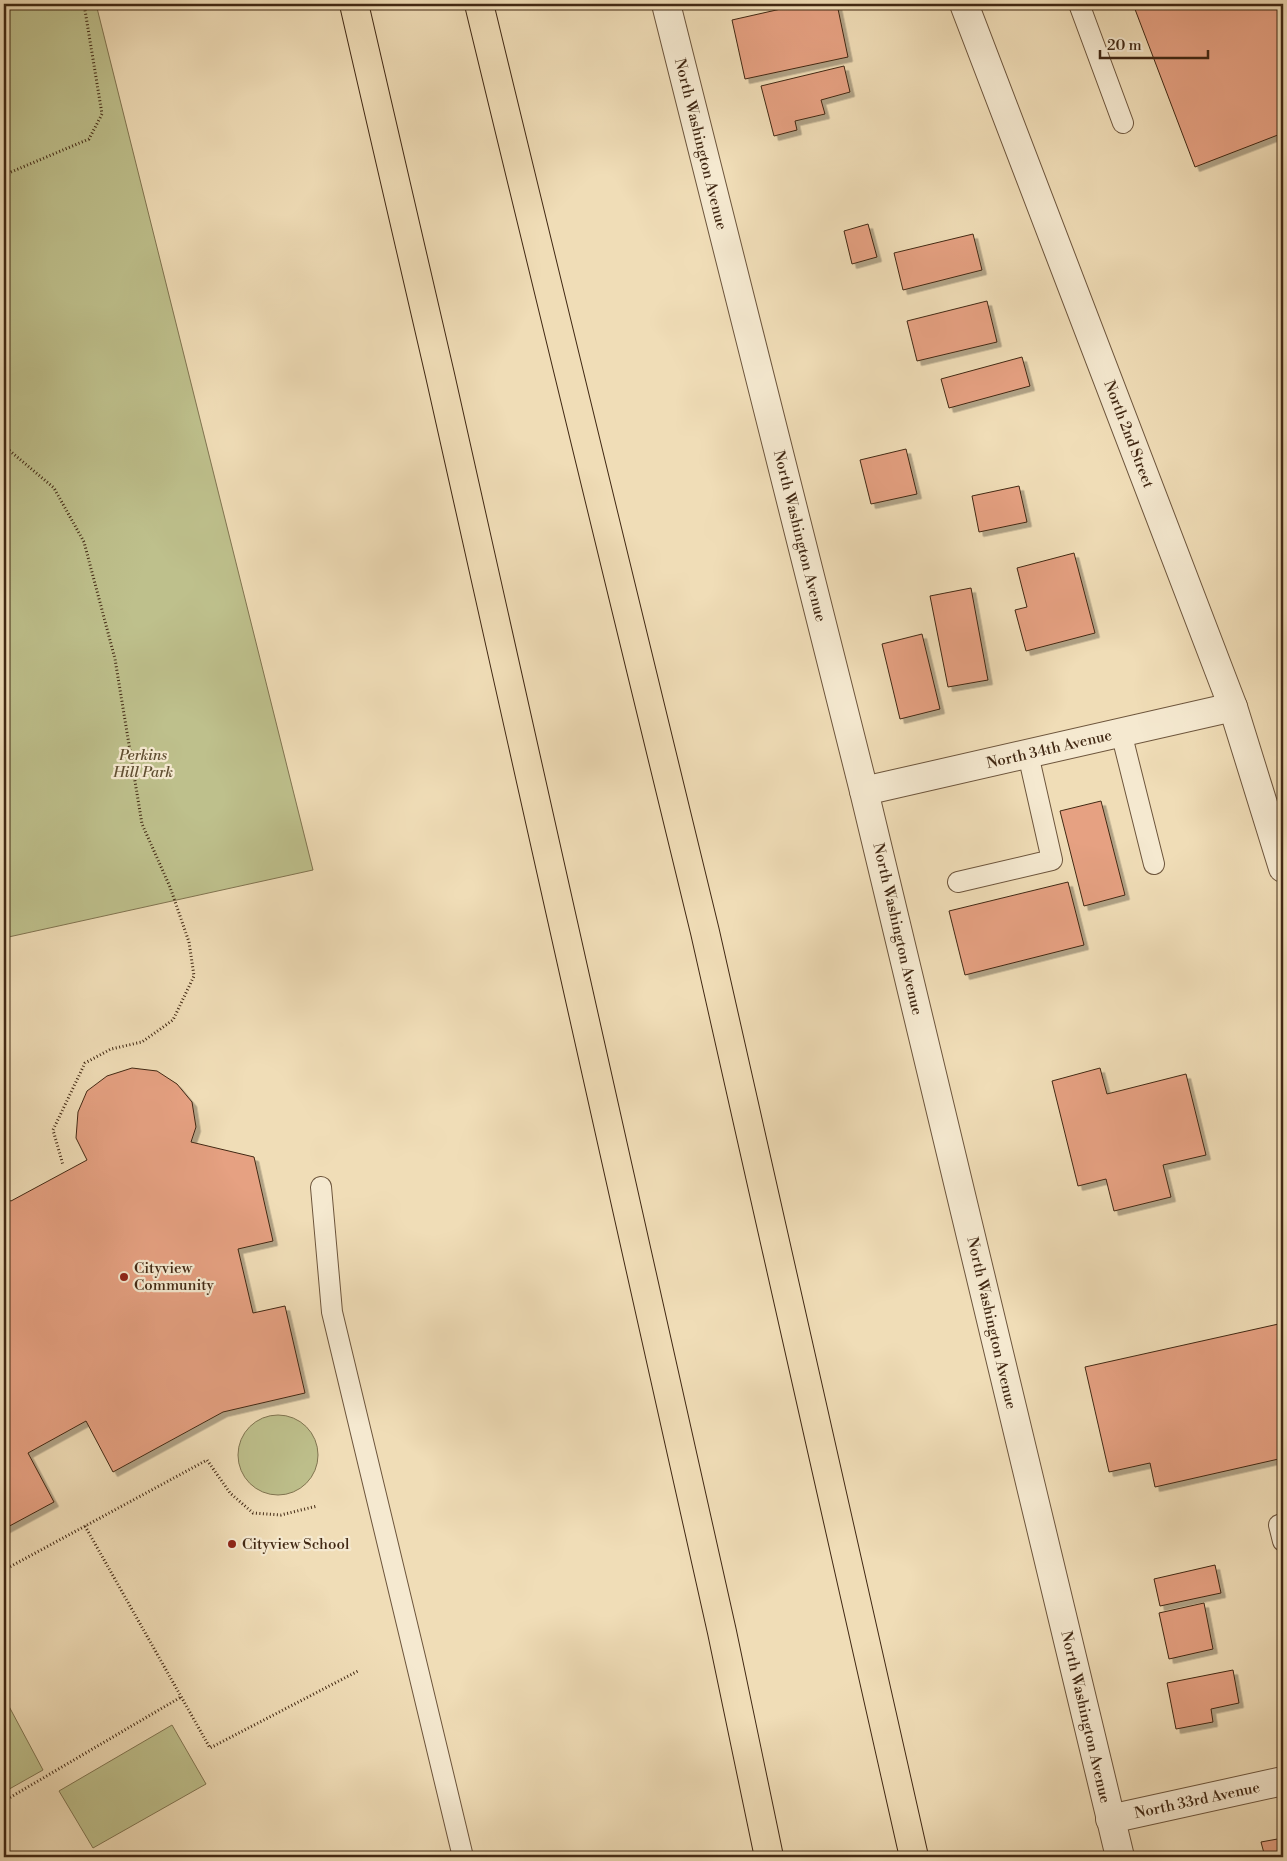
<svg xmlns="http://www.w3.org/2000/svg" width="1287" height="1861" viewBox="0 0 1287 1861" font-family="'Libre Bodoni',serif">
<style>
.green{fill:#bec08c;stroke:#807450}
.building{fill:#e6a182;stroke:#412813;filter:url(#shadow)}
.lines{fill:none;stroke-linecap:round;stroke-linejoin:round}
.service-casing{stroke:#6d553c;stroke-width:22}
.minor-casing{stroke:#6d553c;stroke-width:30}
.tertiary-casing{stroke:#6d553c;stroke-width:30}
.motorway-casing{stroke:#412813;stroke-width:30}
.path{stroke:#412813;stroke-width:3;stroke-dasharray:1 2.5;stroke-linecap:butt}
.service{stroke:#f5e9d0;stroke-width:20}
.minor{stroke:#f5e9d0;stroke-width:28}
.tertiary{stroke:#f5e9d0;stroke-width:28}
.motorway{stroke:#f0ddb7;stroke-width:28}
.poi-dot{fill:#8f2418;stroke:#f5e9d0;stroke-width:2}
.labels{text-anchor:middle;stroke-width:4.5;stroke-linejoin:round;paint-order:stroke}
.street-label{font-size:15px;fill:#412813;stroke:#f5e9d0}
.park-label{font-size:15px;font-style:italic;fill:#604e31;stroke:#f5e9d0}
.poi-label{font-size:15px;fill:#412813;stroke:#f5e9d0;text-anchor:start}
</style>
<defs>
<filter id="shadow"><feDropShadow dx="4.5" dy="4.5" stdDeviation="0" flood-color="#0004"/></filter>
</defs>
<rect width="100%" height="100%" fill="#f0ddb7"/>
<filter id="stains"><feTurbulence type="fractalNoise" baseFrequency=".004" numOctaves="4"/><feColorMatrix values="0 0 0 0 .2 0 0 0 0 .09 0 0 0 0 .02 0 0 0 .5 -.17"/></filter>
<radialGradient id="worn" r=".72"><stop offset=".6" stop-color="#630" stop-opacity="0"/><stop offset="1" stop-color="#630" stop-opacity=".3"/></radialGradient>
<!-- green -->
<g class="green">
<polygon points="4,4 96,4 313,870 4,938"/>
<circle cx="278" cy="1455" r="40"/>
<polygon points="4,1697 43,1770 4,1792"/>
<polygon points="172,1725 206,1784 93,1848 59,1791"/>
</g>
<!-- building -->
<g class="building">
<polygon points="803,4 837,4 848,57 745,79 732,20"/>
<polygon points="1133,4 1283,4 1283,133 1195,167"/>
<polygon points="844,66 850,92 821,100 825,114 795,121 797,130 774,136 761,86"/>
<polygon points="868,224 877,257 852,264 844,231"/>
<polygon points="973,234 982,270 903,290 894,253"/>
<polygon points="987,301 997,342 917,361 907,321"/>
<polygon points="1022,357 1030,386 949,408 941,379"/>
<polygon points="906,449 917,494 871,504 860,460"/>
<polygon points="1019,486 1027,522 979,532 972,496"/>
<polygon points="1074,553 1095,633 1026,651 1015,610 1027,607 1017,568"/>
<polygon points="971,588 988,680 948,687 930,596"/>
<polygon points="922,634 940,709 900,719 882,644"/>
<polygon points="1101,801 1125,895 1084,906 1060,811"/>
<polygon points="1068,882 1084,945 965,975 949,911"/>
<polygon points="132,1068 157,1071 177,1084 192,1102 196,1127 191,1142 254,1157 273,1241 238,1249 253,1313 285,1306 305,1393 223,1412 113,1472 86,1421 28,1453 54,1502 4,1529 4,1198 11,1201 87,1160 76,1138 78,1112 87,1091 107,1076"/>
<polygon points="1100,1068 1107,1094 1186,1074 1206,1155 1163,1165 1171,1197 1114,1211 1106,1179 1078,1186 1052,1081"/>
<polygon points="1283,1323 1283,1458 1155,1487 1150,1463 1109,1472 1085,1367"/>
<polygon points="1215,1565 1221,1593 1160,1606 1154,1579"/>
<polygon points="1204,1603 1213,1649 1169,1659 1159,1613"/>
<polygon points="1233,1670 1239,1703 1211,1709 1213,1722 1176,1729 1167,1683"/>
<polygon points="1283,1838 1283,1857 1265,1857 1261,1842"/>
</g>
<g class="lines">
<defs>
<g id="service">
<polyline points="1079,4 1123,123"/>
<polyline points="1121,732 1154,864"/>
<polyline points="958,882 1052,860 1028,754"/>
<polyline points="321,1187 332,1312 463,1857"/>
<polyline points="1283,1524 1279,1525 1283,1541"/>
</g>
<g id="minor">
<polyline points="864,791 1233,707"/>
<polyline points="1110,1819 1283,1781"/>
</g>
<g id="tertiary">
<polyline points="666,4 864,791 1120,1857"/>
<polyline points="964,4 1233,707 1283,868"/>
</g>
<g id="motorway">
<polyline points="354,4 440,375 722,1632 769,1857"/>
<polyline points="479,4 705,932 914,1857"/>
</g>
</defs>
<!-- service casing -->
<use href="#service" class="service-casing"/>
<!-- minor casing -->
<use href="#minor" class="minor-casing"/>
<!-- tertiary casing -->
<use href="#tertiary" class="tertiary-casing"/>
<!-- motorway casing -->
<use href="#motorway" class="motorway-casing"/>
<!-- path -->
<g class="path">
<polyline points="4,180 11,172 89,139 102,114 84,4"/>
<polyline points="4,446 54,488 84,542 115,659 142,824 170,887 189,942 194,976 173,1020 142,1042 111,1049 85,1063 53,1130 63,1165"/>
<polyline points="85,1526 210,1748 358,1671"/>
<polyline points="4,1570 207,1460 230,1493 253,1513 281,1515 317,1506"/>
<polyline points="4,1801 181,1697"/>
</g>
<!-- service -->
<use href="#service" class="service"/>
<!-- minor -->
<use href="#minor" class="minor"/>
<!-- tertiary -->
<use href="#tertiary" class="tertiary"/>
<!-- motorway -->
<use href="#motorway" class="motorway"/>
</g>
<!-- markers -->
<g class="poi-dot">
<circle cx="124" cy="1277" r="5"/>
<circle cx="232" cy="1544" r="5"/>
</g>
<g class="labels">
<!-- street labels -->
<g class="street-label">
<text transform="translate(701 144) rotate(76)" y="5">North Washington Avenue</text>
<text transform="translate(1129 434) rotate(69)" y="5">North 2nd Street</text>
<text transform="translate(800 536) rotate(76)" y="5">North Washington Avenue</text>
<text transform="translate(1049 749) rotate(-13)" y="5">North 34th Avenue</text>
<text transform="translate(898 929) rotate(77)" y="5">North Washington Avenue</text>
<text transform="translate(992 1323) rotate(77)" y="5">North Washington Avenue</text>
<text transform="translate(1086 1717) rotate(77)" y="5">North Washington Avenue</text>
<text transform="translate(1197 1800) rotate(-12)" y="5">North 33rd Avenue</text>
</g>
<!-- park labels -->
<g class="park-label">
<text x="143" y="760">Perkins<tspan x="143" dy="17">Hill Park</tspan></text>
</g>
<!-- poi labels -->
<g class="poi-label">
<text x="134" y="1273">Cityview<tspan x="134" dy="17">Community</tspan></text>
<text x="242" y="1549">Cityview School</text>
</g>
</g>
<!-- margin -->
<rect width="1287" height="1861" fill="none" stroke="#f0ddb7" stroke-width="20"/>
<rect x="5" y="5" width="1277" height="1851" fill="none" stroke="#412813" stroke-width="2.5"/>
<rect x="10" y="10" width="1267" height="1841" fill="none" stroke="#412813"/>
<!-- scale -->
<path d="M1100 50v8h108v-8" fill="none" stroke="#412813" stroke-width="2.5"/>
<text x="1107" y="50" font-size="15" fill="#412813" stroke="#f5e9d0" stroke-width="4" paint-order="stroke">20 m</text>
<rect width="100%" height="100%" filter="url(#stains)"/>
<rect width="100%" height="100%" fill="url(#worn)"/>
</svg>
